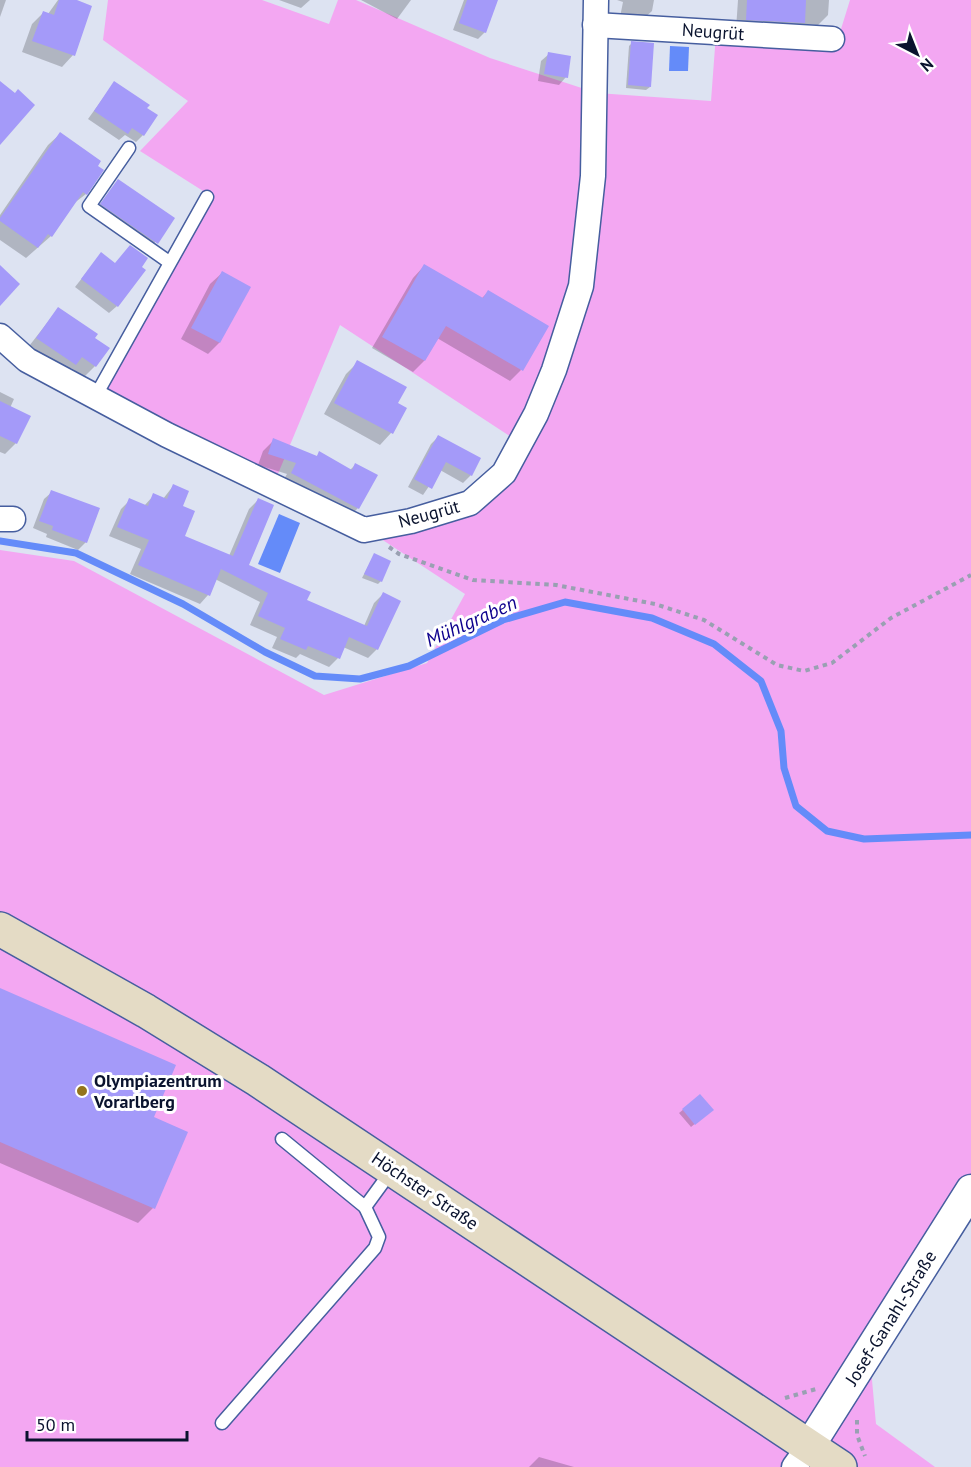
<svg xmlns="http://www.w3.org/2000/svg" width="971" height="1467" viewBox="0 0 971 1467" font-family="'PT Sans',sans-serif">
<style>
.green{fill:#f3a7f2}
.water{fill:#648bf9}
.shadow{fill:#0003}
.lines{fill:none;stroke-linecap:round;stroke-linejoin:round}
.stream{stroke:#648bf9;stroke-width:7}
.building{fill:#a49af9}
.service-casing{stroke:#465e9f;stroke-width:15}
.minor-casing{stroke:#465e9f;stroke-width:27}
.tertiary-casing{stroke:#465e9f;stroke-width:33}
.secondary-casing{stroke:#465e9f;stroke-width:36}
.path{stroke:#99a0b2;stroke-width:4;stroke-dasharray:4.5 4.5;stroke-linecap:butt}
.service{stroke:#fff;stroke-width:12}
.minor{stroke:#fff;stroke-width:24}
.tertiary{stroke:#fff;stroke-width:30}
.secondary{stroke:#e4dbc5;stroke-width:33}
.poi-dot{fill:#94741b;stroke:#fff;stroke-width:2}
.labels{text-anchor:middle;stroke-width:6;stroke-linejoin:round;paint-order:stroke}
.street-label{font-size:18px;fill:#0a132e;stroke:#fff}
.poi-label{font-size:18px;font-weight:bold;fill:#0a132e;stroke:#fff;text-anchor:start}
.water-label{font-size:20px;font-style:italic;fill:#0d008d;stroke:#fff}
</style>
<rect width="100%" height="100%" fill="#dde3f2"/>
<!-- green -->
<polygon class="green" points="108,0 262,0 329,24 338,0 356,0 490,58 597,93 711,101 716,34 837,42 850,0 971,0 971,1199 871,1369 876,1424 935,1467 0,1467 0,550 74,561 324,695 427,663 465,594 369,531 471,505 525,446 340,325 275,481 100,393 211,196 140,151 188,101 103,40"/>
<!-- water -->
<g class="water">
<polygon points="670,46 689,47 688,71 669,71"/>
<polygon points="279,514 300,523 280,573 258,564"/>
</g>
<!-- shadow -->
<g class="shadow">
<polygon points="0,0 6,0 0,17"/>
<polygon points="58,0 72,0 73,55 62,67 22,52 32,24 43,13 48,14"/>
<polygon points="279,0 310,0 301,8"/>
<polygon points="361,0 411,0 397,19"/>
<polygon points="464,0 496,0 485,32 478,39 453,30"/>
<polygon points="617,0 654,0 652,11 640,22 620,17 623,2"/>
<polygon points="738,0 829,0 828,15 818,25 802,24 793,32 736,29"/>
<polygon points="632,43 650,87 646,90 626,88 629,46"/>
<polygon points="549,54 566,77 559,85 538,81 541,61"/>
<polygon points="114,83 145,109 143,135 136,142 125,135 119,140 88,119"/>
<polygon points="60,134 86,194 73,204 51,236 26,258 0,240 0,215 48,145"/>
<polygon points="118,181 173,219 149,250 94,212"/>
<polygon points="101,254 117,306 109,313 75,287"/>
<polygon points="424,266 481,299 488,292 521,370 510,381 437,338 424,361 413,372 372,348 413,278"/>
<polygon points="222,273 249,288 219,343 208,354 181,339 210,284"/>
<polygon points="58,309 93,338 95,366 84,377 71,368 63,376 26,350"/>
<polygon points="358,362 396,404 405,409 391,433 380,445 324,414 346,374"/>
<polygon points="0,392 14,399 10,408 16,443 5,454 0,452"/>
<polygon points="438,437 471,475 463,483 440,470 423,495 408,487 431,444"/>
<polygon points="274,440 316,457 320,453 350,470 355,465 358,508 347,519 281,484 287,474 258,465 263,451"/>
<polygon points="173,486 181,507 183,536 229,556 249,509 258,500 247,566 305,601 364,626 374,603 383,594 377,649 368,658 343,647 338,658 329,667 300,654 296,658 272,648 277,637 250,625 260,602 215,579 208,595 200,604 130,574 141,549 109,536 121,509 130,500 144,506 154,495 163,499"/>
<polygon points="52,492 86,542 78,550 46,537 47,534 33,528 44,499"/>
<polygon points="374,555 381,581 378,584 362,578"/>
<polygon points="0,990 152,1118 153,1208 138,1223 0,1163"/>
<polygon points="700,1096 708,1113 691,1127 679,1113"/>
<polygon points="539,1457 574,1467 529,1467"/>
</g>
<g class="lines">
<!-- stream -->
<polyline class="stream" points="0,541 76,553 183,604 265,652 315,676 360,679 409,666 503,620 565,602 652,618 714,644 761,681 781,731 784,768 796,806 827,831 864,839 971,835"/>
</g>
<!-- building -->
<g class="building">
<polygon points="59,0 77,0 92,6 75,56 32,41 43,11 54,15"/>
<polygon points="467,0 498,0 486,33 459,23"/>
<polygon points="747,0 806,0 805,23 746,20"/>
<polygon points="631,41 654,43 651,87 628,85"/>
<polygon points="548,52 571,56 568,78 544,74"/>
<polygon points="0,81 15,93 18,89 35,105 0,145"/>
<polygon points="114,81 150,105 147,108 158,115 144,136 132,128 128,134 94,111"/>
<polygon points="60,132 101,161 98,166 104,170 87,195 83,192 52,237 48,234 38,248 0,221 0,218"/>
<polygon points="118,179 175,218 158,244 100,204"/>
<polygon points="130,245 148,258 142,267 146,270 118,307 81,279 101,252 115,263"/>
<polygon points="424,264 483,298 488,290 549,326 523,371 446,326 425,361 382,337"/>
<polygon points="0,265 20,284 0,306"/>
<polygon points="222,271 251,287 220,343 191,328"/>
<polygon points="58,307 98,334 95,338 110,348 96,367 82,357 76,365 36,338"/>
<polygon points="357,360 407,387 398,403 407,408 393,434 334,403"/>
<polygon points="0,401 31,416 17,444 0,436"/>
<polygon points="438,435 481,458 472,476 446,462 432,489 414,479"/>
<polygon points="273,438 317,456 319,451 352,470 355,463 378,475 359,509 291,473 296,463 268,454"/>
<polygon points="173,484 189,491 183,506 195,511 185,536 233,556 258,498 274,505 249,565 311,592 307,600 367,626 383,592 401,601 378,650 349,637 340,659 308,646 306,650 280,639 285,628 258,616 268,593 221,569 210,596 138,565 149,540 117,527 129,498 148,506 153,493 167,499"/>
<polygon points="51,490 100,508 87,543 52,530 53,526 39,521"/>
<polygon points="374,553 391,561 382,582 364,574"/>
<polygon points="0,988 176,1065 154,1117 188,1132 155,1209 0,1142"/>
<polygon points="700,1094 714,1110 695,1125 682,1109"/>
</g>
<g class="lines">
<defs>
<g id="service">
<polyline points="129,148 89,206 169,262"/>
<polyline points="95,397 207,197"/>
<polyline points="282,1139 365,1207"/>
<polyline points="222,1423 375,1248 379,1237 365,1207 392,1170"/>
</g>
<g id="minor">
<polyline points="595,25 832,39"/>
<polyline points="0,336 27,360 167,435 364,530 411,521 470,503 504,473 536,414 554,370 581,286 593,176 596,0"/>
<polyline points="0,519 13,519"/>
<polyline points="794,1467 810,1445"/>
</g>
<polyline id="tertiary" points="810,1445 971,1190"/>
<polyline id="secondary" points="0,929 146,1011 258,1080 840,1467"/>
</defs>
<!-- service casing -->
<use href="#service" class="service-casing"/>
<!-- minor casing -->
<use href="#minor" class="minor-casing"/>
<!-- tertiary casing -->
<use href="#tertiary" class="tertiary-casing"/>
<!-- secondary casing -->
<use href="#secondary" class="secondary-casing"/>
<!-- path -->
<g class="path">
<polyline points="389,547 399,554 473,580 556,585 655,604 704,620 777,665 804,671 832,663 891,618 971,575"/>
<polyline points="785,1398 816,1389"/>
<polyline points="857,1420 857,1435 865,1456"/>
</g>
<!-- service -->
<use href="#service" class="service"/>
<!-- minor -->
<use href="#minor" class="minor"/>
<!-- tertiary -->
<use href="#tertiary" class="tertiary"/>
<!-- secondary -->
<use href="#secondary" class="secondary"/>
</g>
<!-- markers -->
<circle class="poi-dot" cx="82" cy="1091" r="6"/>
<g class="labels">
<!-- street labels -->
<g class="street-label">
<text transform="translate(713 32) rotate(4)" y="6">Neugrüt</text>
<text transform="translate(429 514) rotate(-15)" y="6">Neugrüt</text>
<text transform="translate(425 1191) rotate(34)" y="6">Höchster Straße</text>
<text transform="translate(891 1318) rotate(-58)" y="6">Josef-Ganahl-Straße</text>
</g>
<!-- poi labels -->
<g class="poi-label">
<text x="94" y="1087">Olympiazentrum<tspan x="94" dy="21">Vorarlberg</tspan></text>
</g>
<!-- water labels -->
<g class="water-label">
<text transform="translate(471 621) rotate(-24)" y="7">Mühlgraben</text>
</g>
</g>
<!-- north arrow -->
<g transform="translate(917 54) rotate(138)" stroke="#ffffff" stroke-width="4.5" paint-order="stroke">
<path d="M0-4.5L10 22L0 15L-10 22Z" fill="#0a132e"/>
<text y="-9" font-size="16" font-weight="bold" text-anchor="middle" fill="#0a132e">N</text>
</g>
<!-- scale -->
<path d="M27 1431v9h160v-9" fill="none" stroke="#0a132e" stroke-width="3"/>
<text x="36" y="1431" font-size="18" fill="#0a132e" stroke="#ffffff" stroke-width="4.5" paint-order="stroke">50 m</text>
</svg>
